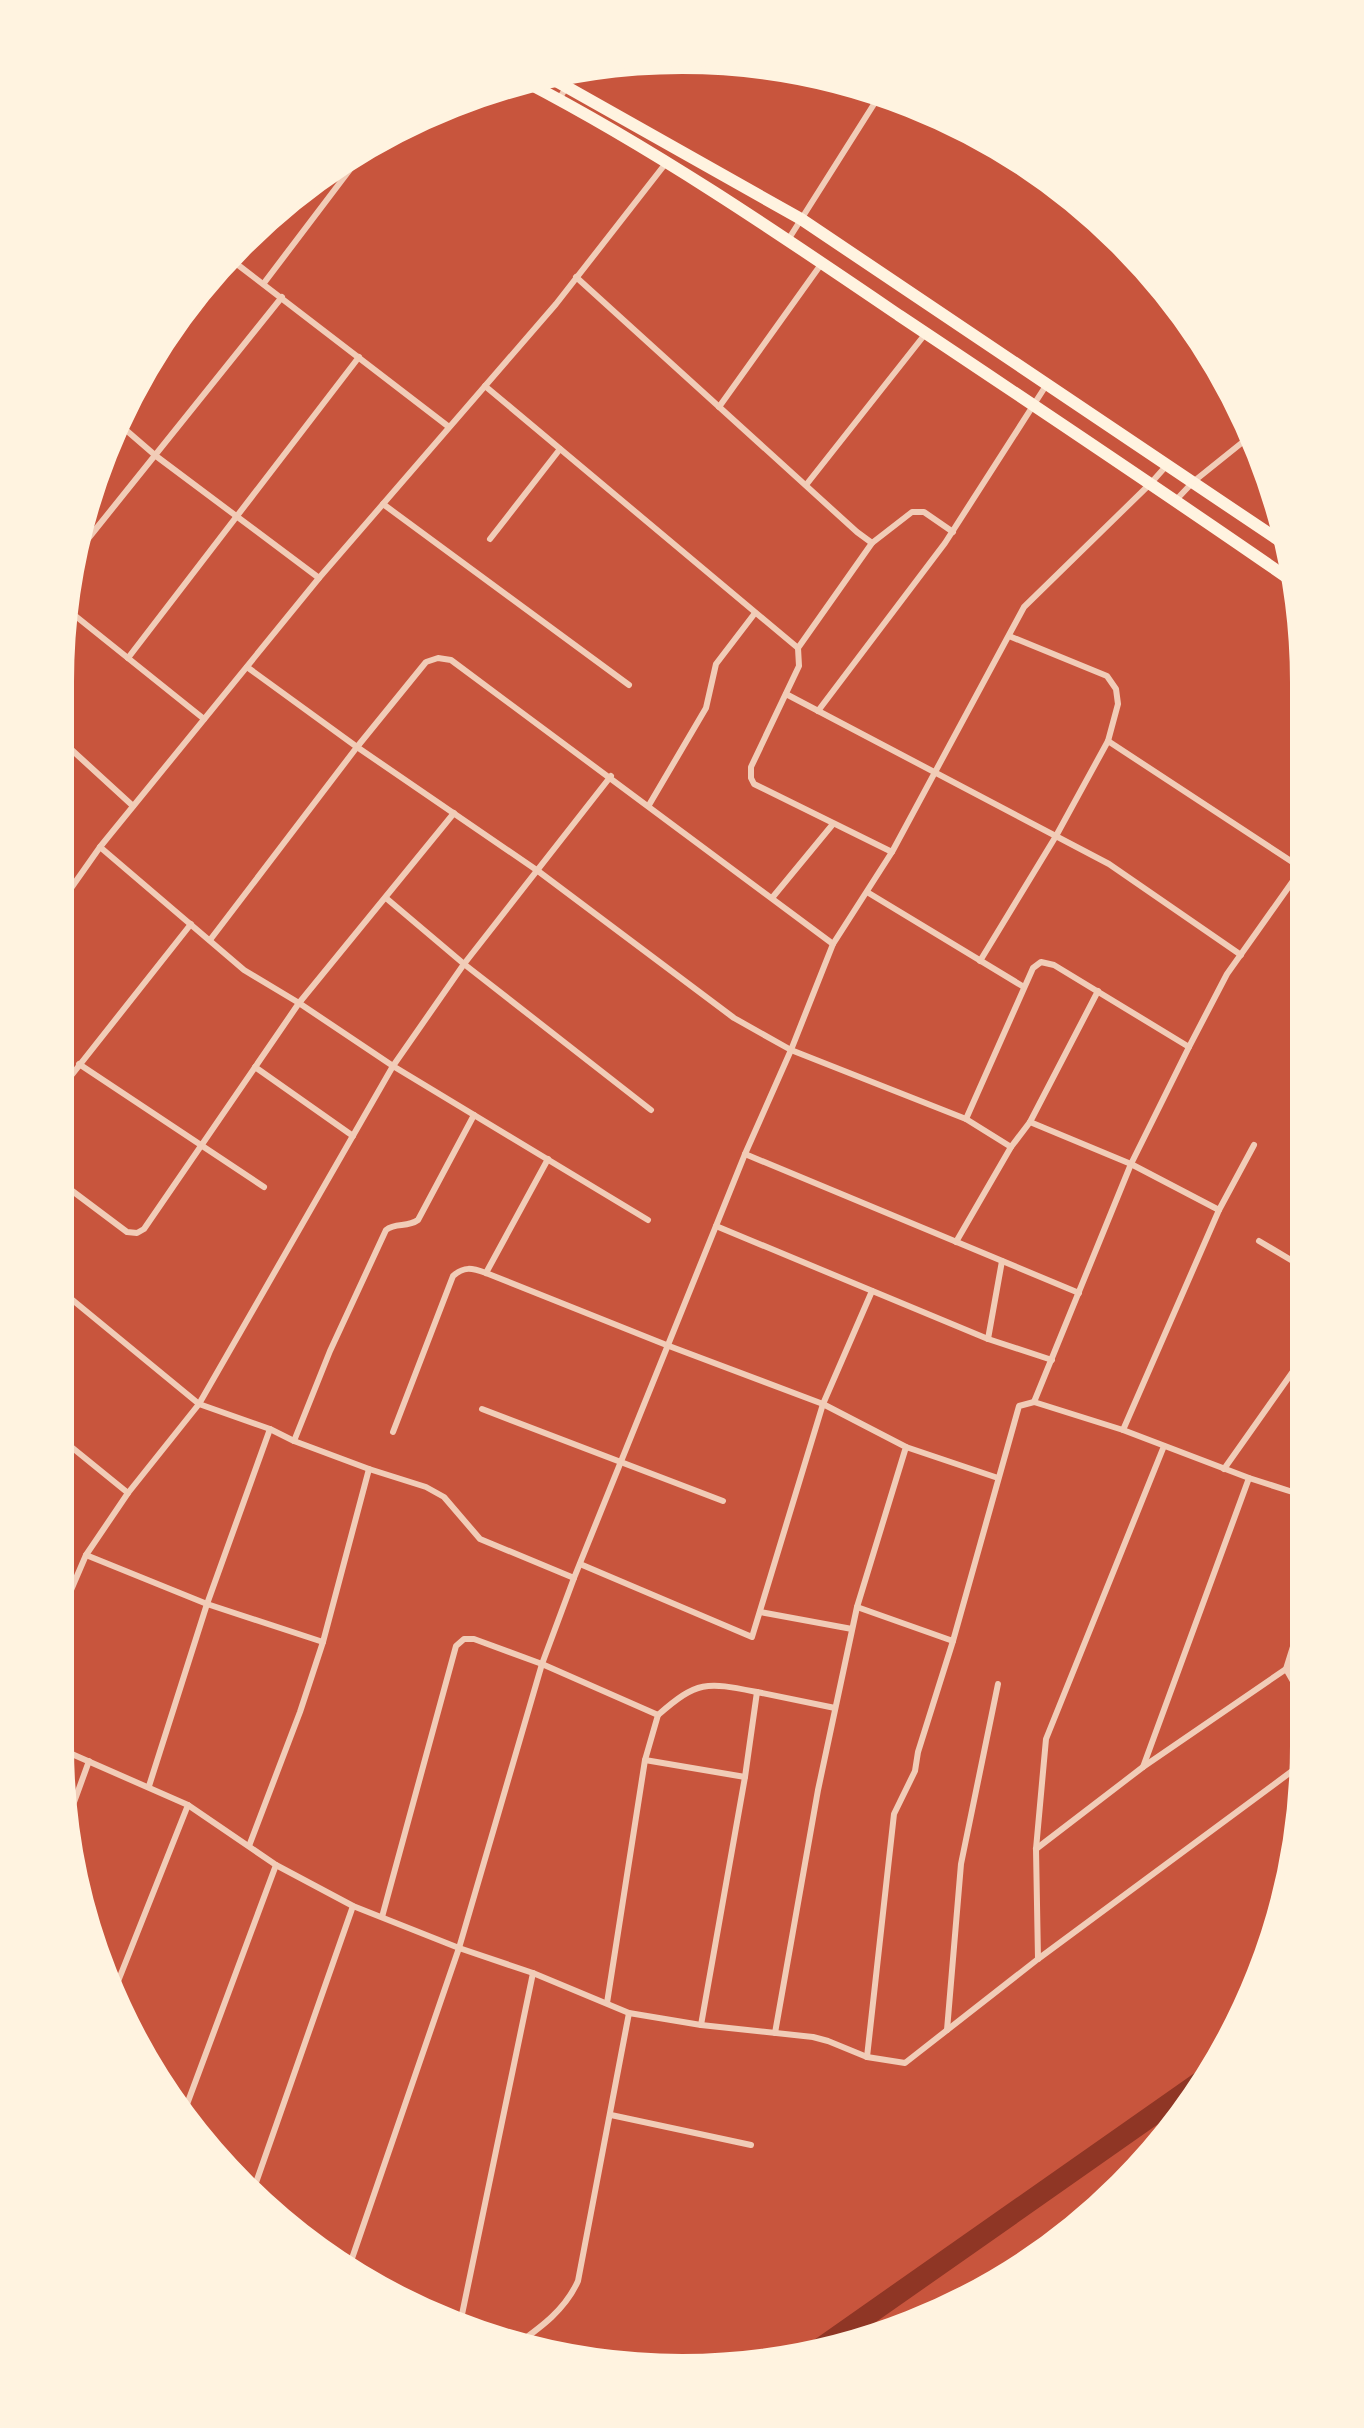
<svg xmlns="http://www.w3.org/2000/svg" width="1364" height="2428" viewBox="0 0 1364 2428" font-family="'Varela Round',sans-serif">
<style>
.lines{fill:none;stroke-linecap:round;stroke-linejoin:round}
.canal{stroke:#8f3625;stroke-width:21}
.minor{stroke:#f1ccb7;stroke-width:6}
.secondary{stroke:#fff3e0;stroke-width:12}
.rim{fill:none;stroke:#fff3e0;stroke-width:8}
</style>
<rect width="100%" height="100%" fill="#c8553d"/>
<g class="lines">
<!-- canal -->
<polyline class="canal" points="815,2352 1207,2077"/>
<!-- minor -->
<g class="minor">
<polyline points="559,99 576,72"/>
<polyline points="986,140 1005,153"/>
<polyline points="788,240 881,93"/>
<polyline points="229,258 449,427"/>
<polyline points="264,283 364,151"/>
<polyline points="485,386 798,648 872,543 857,532 576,277"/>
<polyline points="719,407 822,263"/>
<polyline points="119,424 156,456 319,578"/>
<polyline points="806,485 926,333"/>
<polyline points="1176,500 1193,482 1249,437"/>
<polyline points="383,504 629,685"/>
<polyline points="490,539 560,449"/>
<polyline points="872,543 912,512 924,512 953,532"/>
<polyline points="79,550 282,297"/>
<polyline points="68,610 204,719"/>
<polyline points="798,648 799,666 751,767 751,778 754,784 892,852"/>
<polyline points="128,658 359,357"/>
<polyline points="786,694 1109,864 1241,955"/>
<polyline points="818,711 945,543 1047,384"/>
<polyline points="62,741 133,806"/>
<polyline points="1108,741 1300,867"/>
<polyline points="611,776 464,964 393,1066 648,1220"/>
<polyline points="649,805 706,708 716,664 755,613"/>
<polyline points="867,892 1024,987"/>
<polyline points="386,898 464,964 651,1110"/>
<polyline points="772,898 833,824"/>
<polyline points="62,901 100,847 319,578 556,304 666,163"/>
<polyline points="210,940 357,747 426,662 438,658 451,660 833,944"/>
<polyline points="980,961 1056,836 1108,741 1118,704 1116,689 1107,676 1009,636"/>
<polyline points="79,1064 264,1187"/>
<polyline points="255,1067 353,1136"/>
<polyline points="63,1086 191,924"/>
<polyline points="1294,1110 1300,1100"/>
<polyline points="966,1119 1033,968 1041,962 1054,965 1189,1047"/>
<polyline points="1030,1122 1098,991"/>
<polyline points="745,1154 1079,1293"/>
<polyline points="63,1184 127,1232 137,1233 144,1229 299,1003 454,813"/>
<polyline points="1219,1210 1254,1145"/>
<polyline points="716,1226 988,1339 1052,1360"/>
<polyline points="1259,1241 1301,1266"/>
<polyline points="956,1242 1011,1147"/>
<polyline points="486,1273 548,1159"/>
<polyline points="64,1293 199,1404 393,1066 299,1003 244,970 100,847"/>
<polyline points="988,1339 1002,1261"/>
<polyline points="1034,1402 1131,1164 1189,1047 1227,974 1300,871"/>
<polyline points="482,1409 723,1501"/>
<polyline points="1123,1430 1219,1210 1131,1164 1030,1122 1011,1147 966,1119 791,1050 833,944 892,852 1024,607 1151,483 1167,465"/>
<path d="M393 1432 453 1276C464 1266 472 1268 486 1273L669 1346 823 1404 906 1447 857 1607 953 1641"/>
<polyline points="64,1441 128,1493"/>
<path d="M294 1441 330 1351 386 1230C396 1222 407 1228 418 1220L474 1115"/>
<polyline points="906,1447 998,1478"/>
<polyline points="1224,1469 1301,1360"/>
<polyline points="86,1555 207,1604 323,1642"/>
<polyline points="580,1564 752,1637 823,1404 872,1291"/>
<polyline points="65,1604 86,1555 128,1493 199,1404 270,1429 294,1441 369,1469 426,1487 444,1497 480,1539 574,1578 745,1154 791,1050 734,1018 538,871 357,747 247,667"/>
<polyline points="760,1612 852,1629"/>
<polyline points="1302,1658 1286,1669 1302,1697"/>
<path d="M658 1715C698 1680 706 1682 757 1692"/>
<polyline points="65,1751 188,1805 276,1865 353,1906 459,1948 542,1664 574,1578"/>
<polyline points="645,1760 745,1777"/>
<polyline points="1143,1767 1249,1478"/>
<polyline points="149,1786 207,1604 270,1429"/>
<polyline points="65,1827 89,1761"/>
<polyline points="249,1846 300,1712 323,1642 369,1469"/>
<polyline points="1036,1849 1143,1767 1286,1669 1302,1618"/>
<polyline points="382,1917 456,1646 464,1639 474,1639 542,1664 658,1715 645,1760 607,2003"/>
<polyline points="1038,1959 1036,1849 1046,1739 1164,1446"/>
<polyline points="113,1994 188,1805"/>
<polyline points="701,2025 745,1777 757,1692 835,1708"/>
<polyline points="947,2030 961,1864 998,1684"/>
<polyline points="775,2033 818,1790 857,1607"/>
<polyline points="867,2057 894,1814 915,1771 918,1752 953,1641 1019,1406 1034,1402 1123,1430 1249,1478 1302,1495"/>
<polyline points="183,2115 276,1865"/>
<polyline points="611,2115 751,2145"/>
<polyline points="252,2194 353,1906"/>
<polyline points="348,2270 459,1948 533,1973 629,2013 701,2025 813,2037 828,2041 867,2057 905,2063 1038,1959 1303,1763"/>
<polyline points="460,2324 533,1973"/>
<path d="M516 2345C541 2327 565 2310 578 2281L629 2013"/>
</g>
<!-- secondary -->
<g class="secondary">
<polyline points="549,77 801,219 1286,545"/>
<path d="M524 81C655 149 778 233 900 316 1032 404 1164 492 1295 583"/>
</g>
</g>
<!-- crop -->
<path d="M0 0H1364V2428H0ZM682 70H682A612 612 0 0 1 1294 682V1746A612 612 0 0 1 682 2358H682A612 612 0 0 1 70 1746V682A612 612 0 0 1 682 70Z" fill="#fff3e0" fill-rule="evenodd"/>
<path class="rim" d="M682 70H682A612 612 0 0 1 1294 682V1746A612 612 0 0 1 682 2358H682A612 612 0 0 1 70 1746V682A612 612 0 0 1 682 70Z"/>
</svg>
